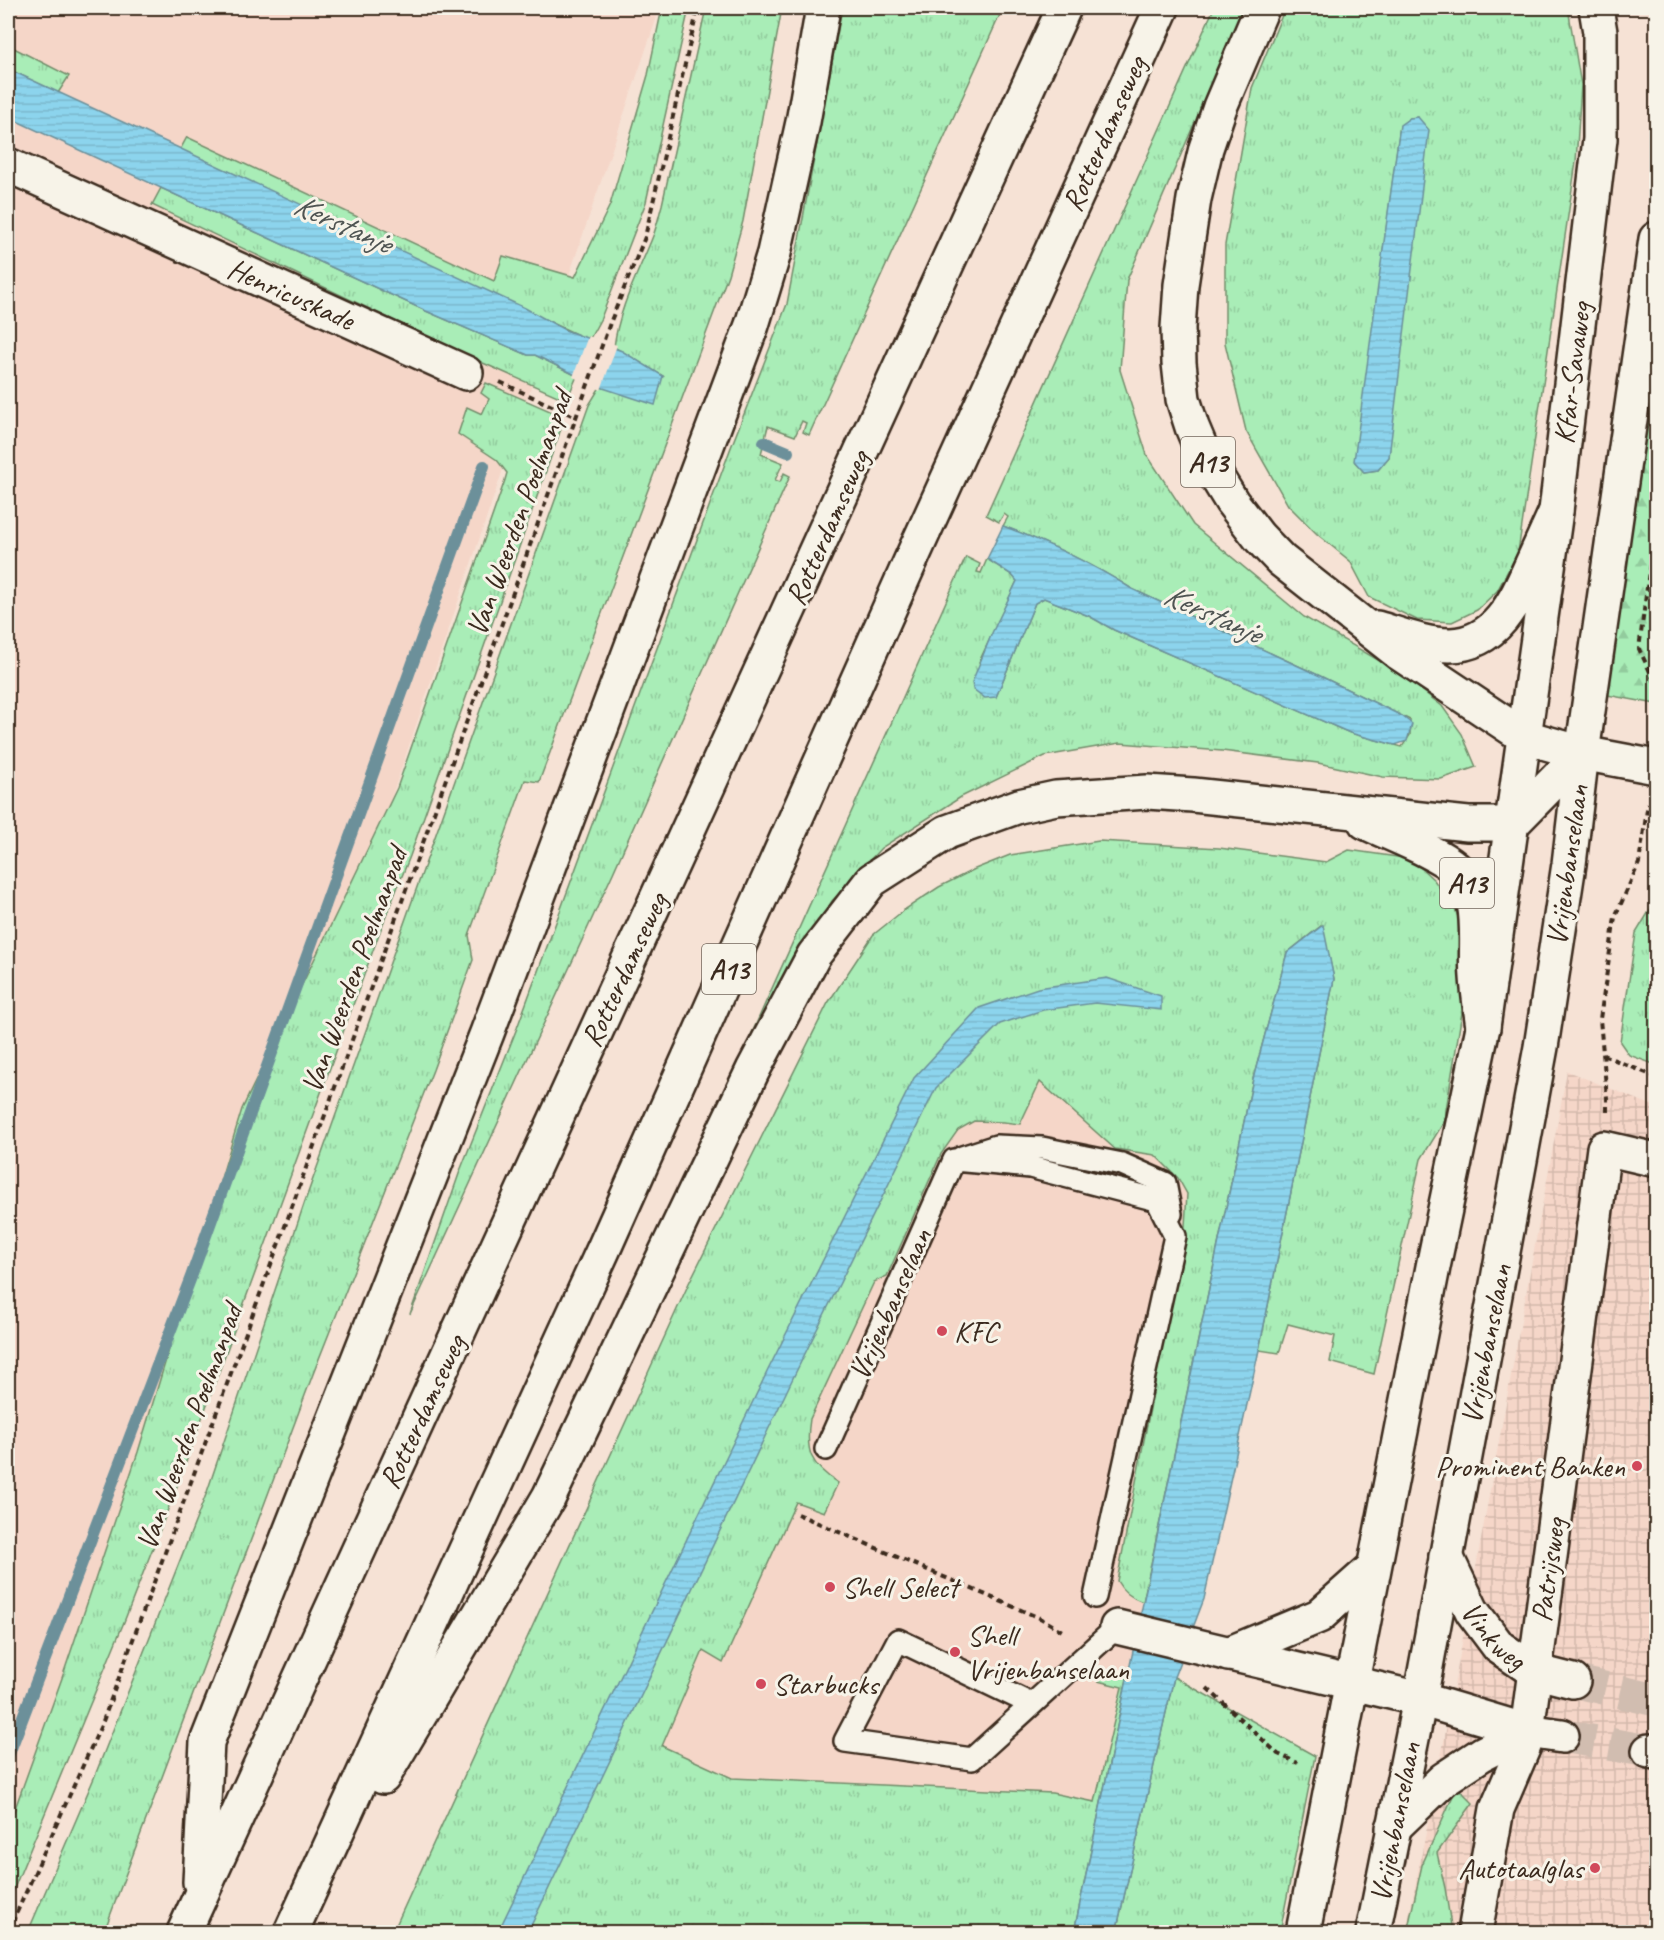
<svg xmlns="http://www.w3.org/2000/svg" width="1664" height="1940" viewBox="0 0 1664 1940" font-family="Caveat,sans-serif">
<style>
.built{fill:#f5d6c8}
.industrial{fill:url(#industrial-grid)}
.grass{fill:url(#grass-tufts);stroke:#728c6a;stroke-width:1.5;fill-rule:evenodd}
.forest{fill:url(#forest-firs);stroke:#728c6a;stroke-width:1.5}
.water{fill:url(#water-rules);stroke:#6c909a;stroke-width:1.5}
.pier{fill:#f6e2d5}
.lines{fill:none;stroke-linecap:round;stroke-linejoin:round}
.stream{stroke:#6c909a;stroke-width:12}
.street-tunnel{stroke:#d1bdb0;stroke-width:33;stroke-dasharray:33 16;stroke-linecap:butt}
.lane-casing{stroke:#3b2a1e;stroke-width:26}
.street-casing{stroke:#3b2a1e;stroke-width:38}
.secondary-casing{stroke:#3b2a1e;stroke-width:38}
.highway-casing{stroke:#3b2a1e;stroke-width:38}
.path{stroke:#3b2a1e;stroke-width:4;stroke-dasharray:6 4.5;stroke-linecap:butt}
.lane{stroke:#f7f3e8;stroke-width:21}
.street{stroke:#f7f3e8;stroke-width:33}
.secondary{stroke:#f7f3e8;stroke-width:33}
.highway{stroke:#f7f3e8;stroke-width:33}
.poi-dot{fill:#d1495b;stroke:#f7f3e8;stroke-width:2}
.labels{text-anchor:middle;stroke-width:6;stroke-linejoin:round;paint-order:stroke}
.shield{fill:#f7f3e8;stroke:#73665b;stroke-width:1.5}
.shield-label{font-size:28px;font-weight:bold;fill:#3b2a1e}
.street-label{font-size:30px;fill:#3b2a1e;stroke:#f7f3e8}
.poi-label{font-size:30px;fill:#3b2a1e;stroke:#f7f3e8;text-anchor:start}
.water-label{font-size:32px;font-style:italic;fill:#4f5452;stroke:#f7f3e8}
</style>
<defs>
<pattern id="industrial-grid" width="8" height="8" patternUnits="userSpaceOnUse" patternTransform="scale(1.5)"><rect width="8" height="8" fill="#f5d6c8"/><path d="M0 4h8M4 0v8" fill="none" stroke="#d3b8ab"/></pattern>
<pattern id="grass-tufts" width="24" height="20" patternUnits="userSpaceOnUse" patternTransform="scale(1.5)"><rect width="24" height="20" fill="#a9edb7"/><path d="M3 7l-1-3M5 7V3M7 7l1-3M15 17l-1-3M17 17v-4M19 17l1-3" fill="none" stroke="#92cb9d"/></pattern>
<pattern id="forest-firs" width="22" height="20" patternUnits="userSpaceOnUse" patternTransform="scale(1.5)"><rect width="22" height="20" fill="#a9edb7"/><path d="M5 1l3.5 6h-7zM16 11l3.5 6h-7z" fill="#92cb9d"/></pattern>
<pattern id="water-rules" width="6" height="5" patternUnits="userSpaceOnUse" patternTransform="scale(1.5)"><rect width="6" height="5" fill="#8cd4ed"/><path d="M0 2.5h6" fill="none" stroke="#7ab6cb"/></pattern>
</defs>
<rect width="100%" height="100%" fill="#f6e2d5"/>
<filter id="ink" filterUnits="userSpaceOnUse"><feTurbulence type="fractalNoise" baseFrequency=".0167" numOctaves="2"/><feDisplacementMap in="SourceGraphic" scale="12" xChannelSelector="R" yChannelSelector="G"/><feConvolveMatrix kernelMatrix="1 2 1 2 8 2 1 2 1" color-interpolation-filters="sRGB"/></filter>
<g filter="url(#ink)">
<!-- built -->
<g class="built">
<polygon points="8,8 660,8 99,1657 8,1841"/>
<polygon points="1040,1082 1114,1149 1155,1155 1178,1178 1187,1194 1185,1226 1117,1581 1132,1598 1143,1602 1129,1669 1119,1676 1099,1681 1123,1686 1095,1802 1052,1793 732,1778 662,1746 703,1651 723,1662 796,1502 838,1483 820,1472 812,1455 807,1440 810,1419 874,1281 887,1276 941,1155 958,1130 974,1121 1020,1124"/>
</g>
<!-- industrial -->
<polygon class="industrial" points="1567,1071 1656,1107 1656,1932 1406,1932 1440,1763"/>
<!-- grass -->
<g class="grass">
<polygon points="662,8 689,8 646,202 601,318 589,340 180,150 187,137 494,281 503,256 575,277 610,205 648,75"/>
<path d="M706 8H782L743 221 728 275 539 782 525 780 469 935 473 960 433 1070 313 1374 104 1932H28L94 1778 207 1492 304 1204 589 405 600 387 663 376 614 347C619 307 638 274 653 236 657 226 659 215 662 205Z"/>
<polygon points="842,8 1003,8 809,435 803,432 806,423 802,421 795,436 768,426 761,454 783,463 775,480 780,482 784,473 790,476 613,873 410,1314 460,1171 517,1028 730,450 787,304"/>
<path d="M1214 8H1244L1127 280 1120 370 1147 455 1193 525 1304 617 1397 671 1442 706 1462 734 1476 767 1441 779 1383 777 1318 763 1222 751 1120 743 1045 756 961 797 881 848 832 901 792 968 738 1064 966 557 980 564 977 572 981 573 987 559 1012 575 1017 581 979 662 996 697 1035 603 1044 598 1089 616 1114 630 1350 733 1402 747 1410 735V720L1318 675 1132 589C1091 563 1048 543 1003 526L1008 517 1004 514 999 522 986 515Z"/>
<path d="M1285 8H1568L1581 85 1576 162 1518 552 1497 591 1477 610 1452 622 1417 620 1369 597 1350 561 1317 534 1288 505 1246 431 1225 343V245L1252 88ZM1418 117 1389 457 1378 470 1364 472 1355 462 1400 126 1410 118Z"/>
<polygon points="8,45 69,76 58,93 8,69"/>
<polygon points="161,188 426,311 528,355 535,355 577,376 568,397 564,399 483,363 152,205"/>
<polygon points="486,383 557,414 563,423 410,856 379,934 179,1481 124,1622 8,1903 8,1828 62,1678 138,1452 242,1109 397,788 505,480 507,473 497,460 458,434 467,407 482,414 489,399 481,393"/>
<path d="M1099 841 1219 848 1326 862 1349 850 1404 858 1420 867 1434 880 1455 909 1461 925 1467 982 1444 1122 1421 1159 1374 1374 1330 1362 1335 1336 1288 1324 1279 1353 1259 1350 1334 979 1322 925 1287 953 1253 1079 1143 1602C1131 1598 1123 1592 1117 1581L1185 1226 1187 1194 1178 1178 1155 1155 1115 1149 1040 1082 1020 1124 1003 1122 974 1121 958 1130 941 1154 887 1276 874 1282 810 1419C805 1451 810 1465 838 1483L824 1512 796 1502 723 1663 703 1651 662 1746 732 1778 1052 1793 1095 1802 1122 1687 1098 1681 1112 1669 1119 1676 1129 1669 1074 1932H393L689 1283 828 1003 873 935 904 910 939 887 975 869 1010 855Z"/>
<polygon points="1656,900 1656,1065 1629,1055 1620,1042 1636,933"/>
<polygon points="1174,1677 1315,1756 1280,1932 1116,1932"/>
<polygon points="1457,1787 1473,1803 1437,1853 1445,1888 1452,1932 1407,1932 1422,1865"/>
</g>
<!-- forest -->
<polygon class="forest" points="1656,329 1656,704 1607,695"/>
<!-- water -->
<g class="water">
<polygon points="8,69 525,308 565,330 622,351 663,376 655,405 600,387 535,355 528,355 426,311 8,117"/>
<polygon points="1418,117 1429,130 1389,457 1378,470 1364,472 1354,461 1400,125 1410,118"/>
<path d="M1003 526C1048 543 1091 563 1132 589L1318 675 1402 716 1412 724 1407 741 1395 745 1350 733 1114 630 1089 616 1044 598 1035 603 996 697 985 698 973 689 972 682 992 633 1017 581 1012 575 987 559Z"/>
<polygon points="1323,925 1334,979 1259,1350 1204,1599 1174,1677 1116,1932 1074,1932 1253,1079 1287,953"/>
<polygon points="1107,978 1161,996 1161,1010 1095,1003 1043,1010 1000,1024 936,1088 792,1380 528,1932 498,1932 768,1370 914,1078 979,1008 1038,988"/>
</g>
<!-- pier -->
<polygon class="pier" points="588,336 617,345 601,390 573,377"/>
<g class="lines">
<!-- stream -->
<g class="stream">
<polyline points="764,442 788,452"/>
<polyline points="8,1756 191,1277 484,466"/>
</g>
<!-- street-tunnel -->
<g class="street-tunnel">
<polyline points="1573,1681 1656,1700"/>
<polyline points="1562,1736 1649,1751"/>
</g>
<defs>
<g id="lane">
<polyline points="962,1157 996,1146 1042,1148 1122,1164 1165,1183 1171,1214"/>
<polyline points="826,1449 954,1160 1030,1167 1157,1200 1175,1236 1095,1597"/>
<polyline points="1031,1704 898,1640 845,1741 972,1759 1117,1627"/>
</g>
<g id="street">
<polyline points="8,165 466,373"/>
<polyline points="1582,753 1656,767"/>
<path id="s1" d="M1446 1556 1472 1611 1499 1647 1534 1671 1573 1681"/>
<polyline points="1117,1627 1420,1699 1527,1731 1562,1736"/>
<polyline points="1649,1751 1656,1752"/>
<polyline points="1393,1828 1444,1779 1482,1754 1527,1731"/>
<polyline points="1475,1932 1497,1809 1524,1746 1527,1731 1604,1148 1656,1160"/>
</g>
<g id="secondary">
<polyline points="1525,737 1582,753"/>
<polyline points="1228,1654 1319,1616 1373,1568"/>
<polyline points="1303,1932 1433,1267 1483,1027 1556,511 1600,139 1600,32 1596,8"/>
<polyline points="1373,1932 1420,1699 1541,1047 1569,864 1582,753 1656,239"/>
</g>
<g id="highway">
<polyline points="1262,8 1220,107 1206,148 1194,199 1181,285 1178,328 1179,363 1183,399 1192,427 1205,458 1232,502 1259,537 1281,560 1399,653 1525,737"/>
<path d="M1377 628C1401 635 1425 645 1450 645 1496 644 1515 602 1531 566 1539 548 1548 529 1556 511"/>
<path d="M1365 822C1389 834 1436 851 1455 868 1485 895 1474 941 1477 977 1478 994 1481 1011 1483 1027"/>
<polyline points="383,1777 549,1497 753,1070 814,955 872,880 947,832 1019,806 1056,798 1147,792 1193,795 1468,824 1512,824 1582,753"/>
<polyline points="200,1882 207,1742 487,1033 752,325 774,253 803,122 823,8"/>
<polyline points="184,1932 1064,8"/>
<polyline points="291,1932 605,1246 915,551 1162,8"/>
</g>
</defs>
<!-- lane casing -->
<use href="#lane" class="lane-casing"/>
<!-- street casing -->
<use href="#street" class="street-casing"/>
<!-- secondary casing -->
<use href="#secondary" class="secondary-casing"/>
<!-- highway casing -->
<use href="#highway" class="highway-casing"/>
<!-- path -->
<g class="path">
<polyline points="500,382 576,417"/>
<polyline points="1650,564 1639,649 1656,684"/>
<polyline points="1603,1055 1656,1077"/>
<polyline points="1607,1112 1607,1098 1600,1019 1615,917 1639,863 1648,803"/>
<polyline points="797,1514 1042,1619 1064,1632"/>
<polyline points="1207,1688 1278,1754 1298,1763"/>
<polyline points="8,1932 103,1721 284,1229 610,323 645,237 698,8"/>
</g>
<!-- lane -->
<use href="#lane" class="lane"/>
<!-- street -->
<use href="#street" class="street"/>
<!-- secondary -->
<use href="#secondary" class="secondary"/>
<!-- highway -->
<use href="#highway" class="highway"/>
</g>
</g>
<!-- markers -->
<g class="poi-dot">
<circle cx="942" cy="1331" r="6"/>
<circle cx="1637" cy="1466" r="6"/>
<circle cx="830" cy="1587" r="6"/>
<circle cx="955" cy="1652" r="6"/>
<circle cx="761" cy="1684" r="6"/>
<circle cx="1595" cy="1868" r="6"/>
</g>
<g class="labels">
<!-- shield labels -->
<g class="shield">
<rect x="1181" y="437" width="54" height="50" rx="4.5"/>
<rect x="1440" y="858" width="54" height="50" rx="4.5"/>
<rect x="702" y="944" width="54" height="50" rx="4.5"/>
</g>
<g class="shield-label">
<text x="1208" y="472">A13</text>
<text x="1467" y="893">A13</text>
<text x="729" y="979">A13</text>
</g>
<!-- street labels -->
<g class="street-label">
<text transform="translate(1104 134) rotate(-66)" y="10">Rotterdamseweg</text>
<text transform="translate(291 294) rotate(24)" y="10">Henricuskade</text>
<text transform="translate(1572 373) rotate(-83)" y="10">Kfar-Savaweg</text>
<text transform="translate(519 513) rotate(-70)" y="10">Van Weerden Poelmanpad</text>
<text transform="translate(827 528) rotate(-66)" y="10">Rotterdamseweg</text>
<text transform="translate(1567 865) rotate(-82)" y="10">Vrijenbanselaan</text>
<text transform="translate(354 970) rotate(-70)" y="10">Van Weerden Poelmanpad</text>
<text transform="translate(624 970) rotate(-65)" y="10">Rotterdamseweg</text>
<text transform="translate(890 1304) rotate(-66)" y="10">Vrijenbanselaan</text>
<text transform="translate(1486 1344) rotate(-79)" y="10">Vrijenbanselaan</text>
<text transform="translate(422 1412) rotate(-65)" y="10">Rotterdamseweg</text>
<text transform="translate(189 1427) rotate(-70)" y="10">Van Weerden Poelmanpad</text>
<text transform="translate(1548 1570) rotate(-82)" y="10">Patrijsweg</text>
<text dy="10" stroke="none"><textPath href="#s1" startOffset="94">Vinkweg</textPath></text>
<text transform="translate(1395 1822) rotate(-79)" y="10">Vrijenbanselaan</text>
</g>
<!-- poi labels -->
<g class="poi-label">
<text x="954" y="1341">KFC</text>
<text x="1625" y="1476" text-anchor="end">Prominent Banken</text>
<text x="842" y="1597">Shell Select</text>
<text x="967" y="1645">Shell<tspan x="967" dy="34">Vrijenbanselaan</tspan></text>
<text x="773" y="1694">Starbucks</text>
<text x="1583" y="1878" text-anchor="end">Autotaalglas</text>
</g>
<!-- water labels -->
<g class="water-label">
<text transform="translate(343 223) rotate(24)" y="11">Kerstanje</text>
<text transform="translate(1213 613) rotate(24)" y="11">Kerstanje</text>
</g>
</g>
<!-- margin -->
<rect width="1664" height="1940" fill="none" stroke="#f7f3e8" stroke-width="30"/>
<rect x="15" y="15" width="1634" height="1910" fill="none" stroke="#3b2a1e" stroke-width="2" filter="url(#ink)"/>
</svg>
